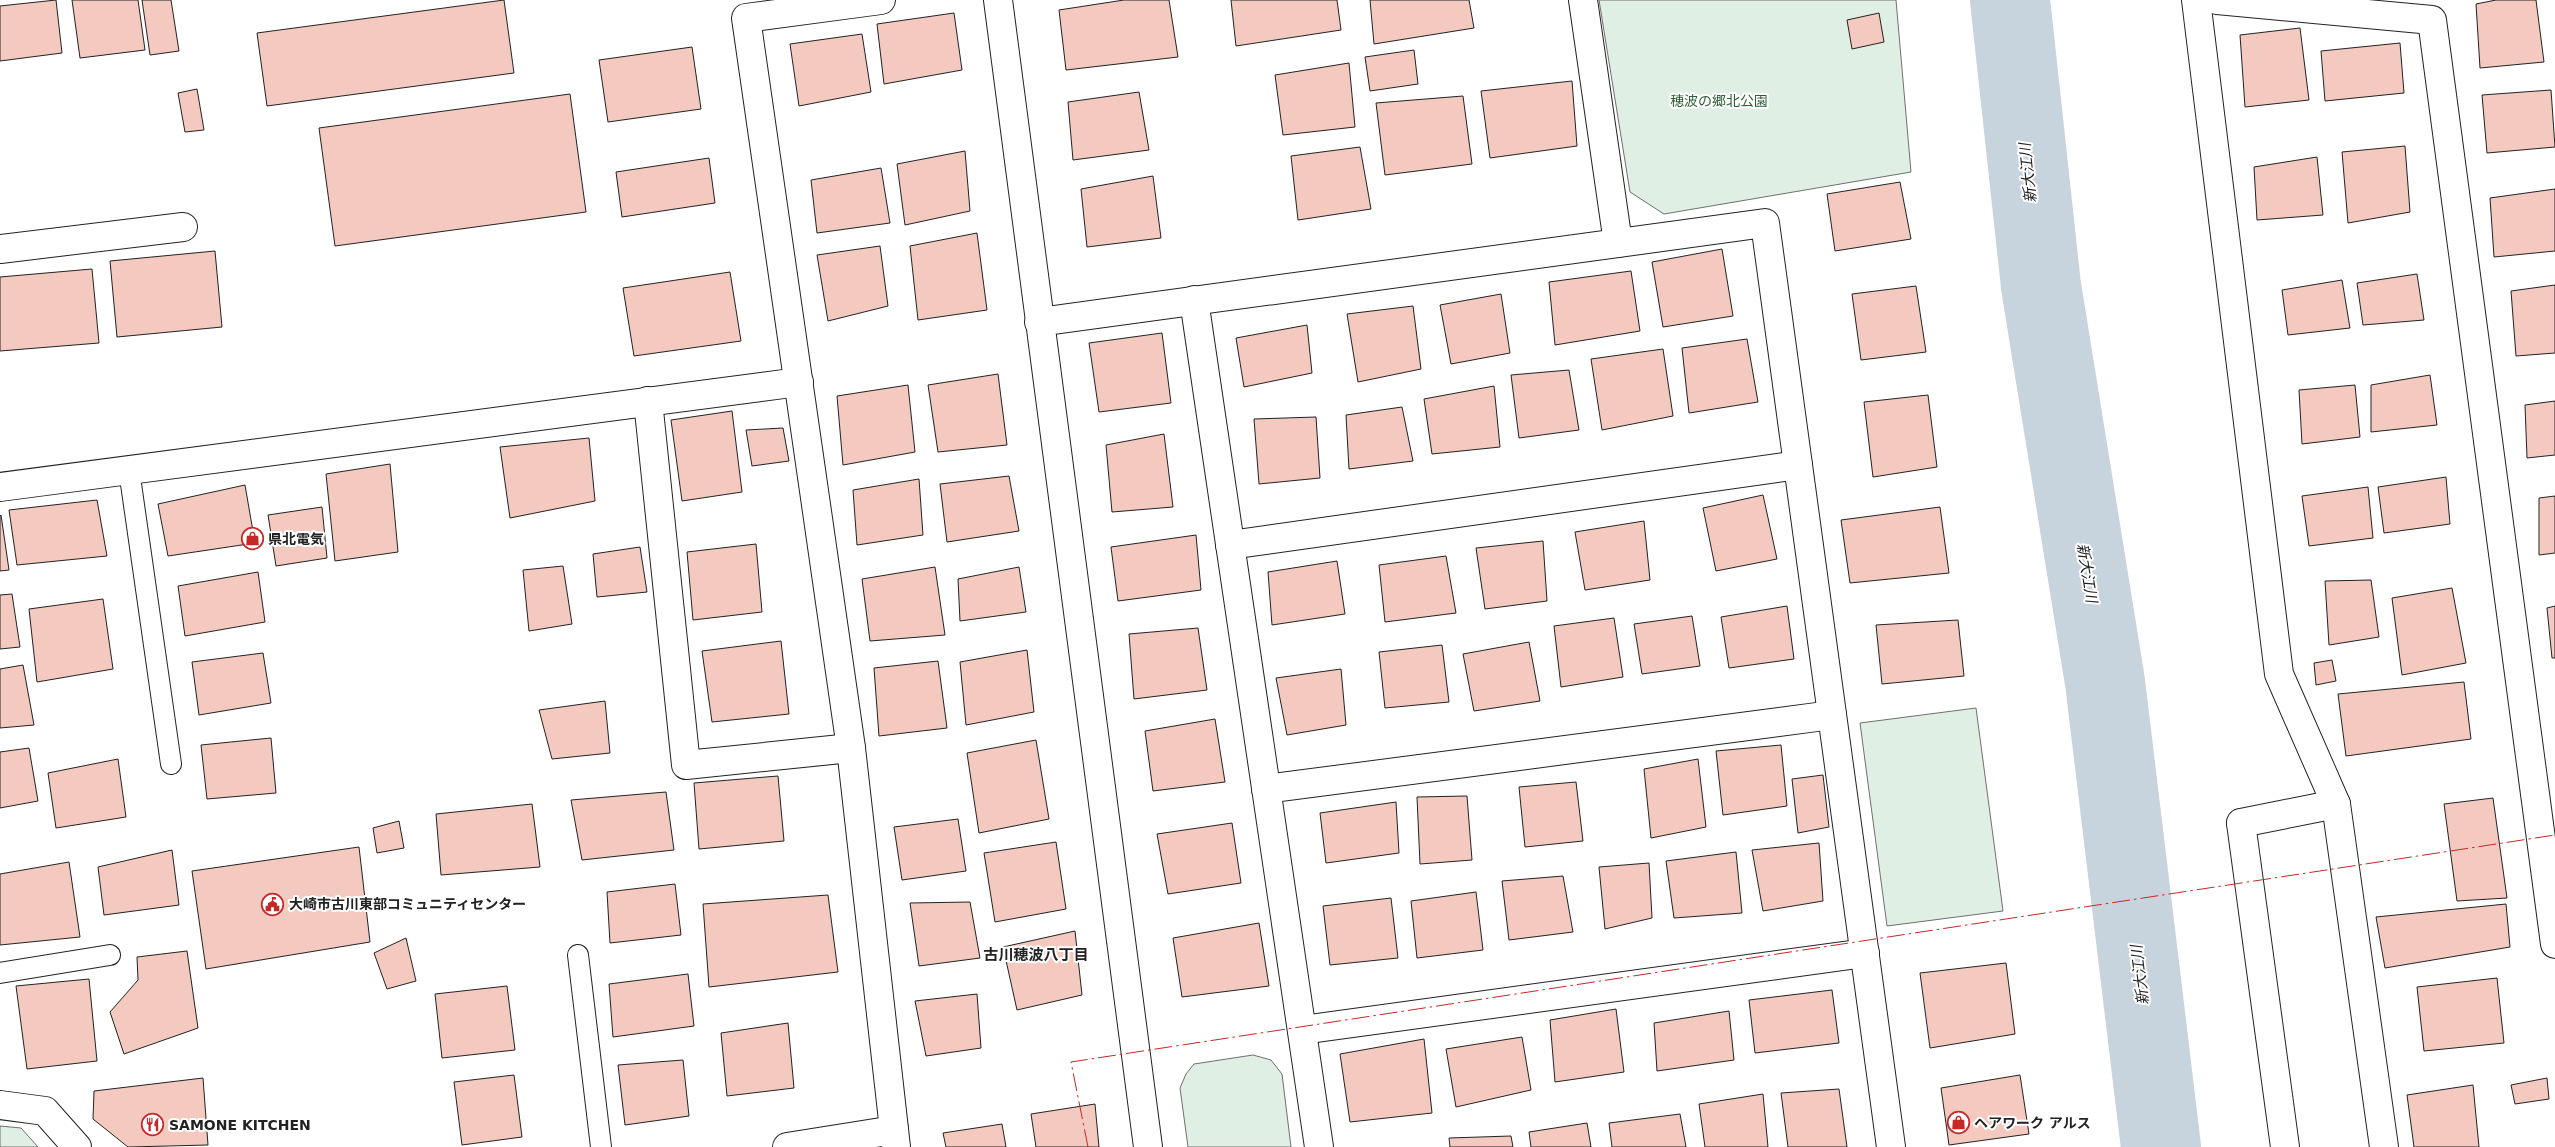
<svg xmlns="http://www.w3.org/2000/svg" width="2555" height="1147" viewBox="0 0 2555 1147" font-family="'DejaVu Sans','Noto Sans JP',sans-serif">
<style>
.green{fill:#e0efe3;stroke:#6f6f6f}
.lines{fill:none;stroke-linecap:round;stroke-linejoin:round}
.river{stroke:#c7d3dd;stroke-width:80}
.building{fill:#f3c9c0;stroke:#222}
.lane-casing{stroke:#222;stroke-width:22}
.street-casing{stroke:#222;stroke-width:30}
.secondary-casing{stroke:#222;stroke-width:30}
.lane{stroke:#fff;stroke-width:20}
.street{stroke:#fff;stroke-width:28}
.secondary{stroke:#fff;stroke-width:28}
.power{stroke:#c62828;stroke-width:1;stroke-dasharray:18 4 2.5 4;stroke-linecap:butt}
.labels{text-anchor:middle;stroke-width:4;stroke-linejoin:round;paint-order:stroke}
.park-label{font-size:14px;fill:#2f5e38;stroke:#fff}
.poi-label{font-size:14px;font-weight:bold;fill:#222;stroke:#fff;text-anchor:start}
.water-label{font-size:15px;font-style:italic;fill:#222;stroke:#fff}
.neighbourhood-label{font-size:15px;font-weight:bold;fill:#222;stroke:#fff}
</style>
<rect width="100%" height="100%" fill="#fff"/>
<!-- green -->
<g class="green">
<polygon points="1599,0 1896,0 1911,172 1664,214 1630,192"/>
<polygon points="1976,708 2003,911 1887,926 1860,723"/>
<polygon points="1253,1055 1271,1060 1282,1074 1291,1147 1188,1147 1180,1088 1186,1074 1194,1064"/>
<polygon points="0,1126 21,1128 38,1147 0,1147"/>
</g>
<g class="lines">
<!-- river -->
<polyline class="river" points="2010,0 2041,286 2105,682 2161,1147"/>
</g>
<!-- building -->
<g class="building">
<polygon points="56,0 62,53 0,61 0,6"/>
<polygon points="72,0 138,0 145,50 80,58"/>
<polygon points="142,0 171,0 179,51 150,55"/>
<polygon points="504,0 514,73 267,106 257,33"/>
<polygon points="1124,0 1169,0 1178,57 1066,70 1059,10"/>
<polygon points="1231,0 1337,0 1341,30 1236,46"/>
<polygon points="1370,0 1469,0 1474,28 1374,44"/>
<polygon points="2496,0 2536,0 2544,62 2480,68 2476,4"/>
<polygon points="954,13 962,70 884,84 877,24"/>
<polygon points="1879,13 1884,42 1852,49 1847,20"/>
<polygon points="2300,28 2309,100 2245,107 2240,35"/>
<polygon points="862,34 871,92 799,106 790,44"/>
<polygon points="2400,43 2404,93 2325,101 2321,51"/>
<polygon points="692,47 701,109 608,122 599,60"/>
<polygon points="1414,50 1418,84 1370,91 1365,57"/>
<polygon points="1349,63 1355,127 1283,135 1275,75"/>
<polygon points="1572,81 1577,146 1490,158 1481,91"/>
<polygon points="197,89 204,130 185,132 178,93"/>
<polygon points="2551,90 2555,147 2487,153 2482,95"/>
<polygon points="1139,92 1149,150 1073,160 1068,102"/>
<polygon points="570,94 586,212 335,246 319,128"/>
<polygon points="1463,96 1472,164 1385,175 1376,103"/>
<polygon points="2405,146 2410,212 2348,223 2342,152"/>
<polygon points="1360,147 1371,209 1298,220 1291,156"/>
<polygon points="965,151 970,211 905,225 897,164"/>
<polygon points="2317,157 2323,215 2257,220 2254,167"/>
<polygon points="709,158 715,203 622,217 616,172"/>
<polygon points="881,168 890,223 817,233 811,180"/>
<polygon points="1153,176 1161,238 1087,247 1081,189"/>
<polygon points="1900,182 1911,239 1835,251 1827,194"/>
<polygon points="2555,189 2555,251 2494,257 2490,198"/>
<polygon points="977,233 987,310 918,320 910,246"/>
<polygon points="880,246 888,306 828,321 817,255"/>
<polygon points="1722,249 1733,316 1663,327 1652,262"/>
<polygon points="215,251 222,327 117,337 110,261"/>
<polygon points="92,269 99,343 0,351 0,277"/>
<polygon points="1631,271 1640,331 1555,345 1549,282"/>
<polygon points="730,272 741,341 634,356 623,288"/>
<polygon points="2417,274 2424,320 2363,325 2357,283"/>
<polygon points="2342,280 2350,328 2288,335 2282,290"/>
<polygon points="2555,285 2555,353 2516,356 2511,291"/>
<polygon points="1916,286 1926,352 1861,360 1852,294"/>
<polygon points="1501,294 1510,353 1451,364 1440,305"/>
<polygon points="1413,306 1421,369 1358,382 1347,314"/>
<polygon points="1307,325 1312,373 1244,387 1236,338"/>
<polygon points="1162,333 1171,403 1099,412 1089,343"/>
<polygon points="1747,339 1758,402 1689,413 1682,348"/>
<polygon points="1663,349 1673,416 1602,430 1591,359"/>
<polygon points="1569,370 1579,430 1519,438 1511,375"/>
<polygon points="998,374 1007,445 938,452 928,385"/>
<polygon points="2430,375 2437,425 2371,432 2371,385"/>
<polygon points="908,385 915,452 843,465 837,396"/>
<polygon points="2355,385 2360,437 2302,444 2299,390"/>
<polygon points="1494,386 1500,447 1432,454 1424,399"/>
<polygon points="1928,395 1937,467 1873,477 1864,402"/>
<polygon points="2555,401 2555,455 2527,458 2525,405"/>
<polygon points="1402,407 1413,461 1349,469 1346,415"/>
<polygon points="732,411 742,492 682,501 671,420"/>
<polygon points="1316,417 1320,478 1259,484 1254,419"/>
<polygon points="783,428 789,461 752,466 746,430"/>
<polygon points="1164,434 1173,507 1112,512 1106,445"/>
<polygon points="589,438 595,501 510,518 500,447"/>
<polygon points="390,464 398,552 335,561 326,474"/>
<polygon points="1009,476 1019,531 947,542 940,484"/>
<polygon points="2446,477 2450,524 2384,533 2378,487"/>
<polygon points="919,479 923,535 857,545 853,490"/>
<polygon points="245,485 255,543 168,556 158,504"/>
<polygon points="2368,487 2373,538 2309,546 2302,496"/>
<polygon points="1763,495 1777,559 1716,571 1703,508"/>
<polygon points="2555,496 2555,553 2539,555 2539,498"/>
<polygon points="97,500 107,556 17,565 9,510"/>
<polygon points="322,507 327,558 276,566 268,515"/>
<polygon points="1940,507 1949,573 1850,583 1841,520"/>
<polygon points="1,515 9,570 0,571 0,516"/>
<polygon points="1644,521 1650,580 1585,590 1575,532"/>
<polygon points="1196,535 1201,590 1118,601 1111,547"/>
<polygon points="1543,541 1547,601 1485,609 1476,548"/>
<polygon points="756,544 762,612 693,620 687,552"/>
<polygon points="640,547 647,592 597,597 593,554"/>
<polygon points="1446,556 1456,613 1385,622 1379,565"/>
<polygon points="1337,561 1345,614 1272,625 1268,572"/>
<polygon points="563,566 572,624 529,631 523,570"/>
<polygon points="935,567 945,635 870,641 862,579"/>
<polygon points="1019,567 1026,612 960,621 958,579"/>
<polygon points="258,572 265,622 185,636 178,586"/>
<polygon points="2371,580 2379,637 2329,645 2325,581"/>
<polygon points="2452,588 2466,663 2402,675 2392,598"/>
<polygon points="12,594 20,647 0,649 0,595"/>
<polygon points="103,599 113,669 37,682 29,609"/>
<polygon points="1787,606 1794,659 1729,668 1721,617"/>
<polygon points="2555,606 2555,658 2552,658 2547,608"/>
<polygon points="1692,616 1700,666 1642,674 1634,624"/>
<polygon points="1614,618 1623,677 1561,687 1554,626"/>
<polygon points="1958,620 1964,676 1882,684 1876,625"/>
<polygon points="1198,628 1207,690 1134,699 1129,634"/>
<polygon points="781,641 789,714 712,722 702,651"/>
<polygon points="1529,642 1540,701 1474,711 1463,654"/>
<polygon points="1442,645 1449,702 1385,708 1379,652"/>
<polygon points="1027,650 1034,712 966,725 960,662"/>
<polygon points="263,653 271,703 199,715 192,662"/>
<polygon points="2332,660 2336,681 2316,685 2314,663"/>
<polygon points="938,661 947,728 879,736 874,668"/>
<polygon points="23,665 34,725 0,728 0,669"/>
<polygon points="1341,669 1346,725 1287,735 1276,678"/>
<polygon points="2464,682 2471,739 2346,756 2338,694"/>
<polygon points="605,701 610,753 552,759 539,710"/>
<polygon points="1215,719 1225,782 1153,791 1145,731"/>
<polygon points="271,738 276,793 207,799 201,745"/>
<polygon points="1036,740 1049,819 979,833 967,753"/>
<polygon points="1781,745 1787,806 1723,815 1716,751"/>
<polygon points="29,748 38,801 0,808 0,752"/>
<polygon points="118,759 126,817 56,828 48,773"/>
<polygon points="1698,759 1706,827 1651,838 1644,769"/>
<polygon points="1823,775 1829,827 1798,833 1792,779"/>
<polygon points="778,776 784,841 699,849 694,783"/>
<polygon points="1576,782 1583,841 1525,847 1519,787"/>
<polygon points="666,792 674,850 582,860 571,800"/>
<polygon points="1467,796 1472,860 1420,864 1417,797"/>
<polygon points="2493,798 2507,898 2457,901 2444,804"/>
<polygon points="1396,802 1399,853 1326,863 1320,813"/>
<polygon points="532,804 540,867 441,875 436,814"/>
<polygon points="958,819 966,871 902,880 894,827"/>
<polygon points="399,821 404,848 377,853 373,828"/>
<polygon points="1232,823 1241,883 1168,894 1157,834"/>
<polygon points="1056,842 1066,909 995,922 984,853"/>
<polygon points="1819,843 1823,901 1763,911 1752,850"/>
<polygon points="359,847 370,942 206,969 192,871"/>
<polygon points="172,850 179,905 104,915 98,867"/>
<polygon points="1736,852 1742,913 1674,918 1666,861"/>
<polygon points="69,862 80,937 0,945 0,874"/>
<polygon points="1649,863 1652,918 1605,929 1599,867"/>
<polygon points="1563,876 1573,932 1509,940 1502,881"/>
<polygon points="675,884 681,935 610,943 607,892"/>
<polygon points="1476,892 1483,950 1417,958 1411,901"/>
<polygon points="828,895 838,972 709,987 703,904"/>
<polygon points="1391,898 1398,958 1330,965 1323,906"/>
<polygon points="970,902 980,958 919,966 910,903"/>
<polygon points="2506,904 2510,947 2385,968 2376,917"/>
<polygon points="1259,923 1269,986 1182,997 1173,938"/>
<polygon points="1075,931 1082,995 1017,1010 1003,947"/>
<polygon points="406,938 416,981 387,989 374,953"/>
<polygon points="187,951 198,1028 124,1054 110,1012 138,980 137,957"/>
<polygon points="2006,963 2015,1034 1930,1048 1920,973"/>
<polygon points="688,974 694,1026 613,1037 609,984"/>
<polygon points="2497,978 2504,1043 2424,1051 2417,987"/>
<polygon points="89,979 97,1061 27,1069 16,986"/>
<polygon points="507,986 515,1050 442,1058 435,994"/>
<polygon points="1832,990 1839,1043 1755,1053 1749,1000"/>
<polygon points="977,994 981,1048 926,1056 915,1001"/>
<polygon points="1616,1009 1624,1072 1555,1082 1550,1020"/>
<polygon points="1729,1011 1734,1060 1657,1071 1654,1023"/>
<polygon points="788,1023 794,1088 727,1096 721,1033"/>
<polygon points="1522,1037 1531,1090 1456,1107 1446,1049"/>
<polygon points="1424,1039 1432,1113 1350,1122 1340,1054"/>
<polygon points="683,1060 689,1116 625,1125 618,1065"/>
<polygon points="514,1075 522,1137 462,1145 454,1082"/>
<polygon points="2020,1075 2029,1134 1949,1145 1941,1088"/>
<polygon points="203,1078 208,1145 128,1147 93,1119 94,1091"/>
<polygon points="2547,1078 2549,1099 2515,1104 2511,1085"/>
<polygon points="2473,1085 2479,1147 2414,1147 2407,1095"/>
<polygon points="1839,1089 1847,1147 1788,1147 1781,1093"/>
<polygon points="1763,1094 1768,1147 1705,1147 1699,1104"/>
<polygon points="1095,1104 1099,1147 1036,1147 1031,1114"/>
<polygon points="1680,1114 1686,1147 1612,1147 1609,1123"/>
<polygon points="1587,1123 1591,1147 1531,1147 1529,1132"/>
<polygon points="1002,1124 1006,1147 946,1147 943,1133"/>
<polygon points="1511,1136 1513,1147 1450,1147 1449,1138"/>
</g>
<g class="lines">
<defs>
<g id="lane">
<polyline points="129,470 171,764"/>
<polyline points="578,955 601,1147"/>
<polyline points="0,973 110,955"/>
</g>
<g id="street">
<polyline points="881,0 746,18 851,748 896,1147"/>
<polyline points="1583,0 1618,243"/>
<polyline points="2196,0 2279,674 2336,804 2384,1147"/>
<polyline points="2217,0 2432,20 2555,944"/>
<polyline points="0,249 183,227"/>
<polyline points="1194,300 1319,1147"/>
<polyline points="1039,322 1765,223 1891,1147"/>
<polyline points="648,401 686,765 851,748"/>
<polyline points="0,487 799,382"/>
<polyline points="1230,545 1798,465"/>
<polyline points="1266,789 1832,715"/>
<polyline points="2241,823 2336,804"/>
<polyline points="1302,1030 1865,953"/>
<polyline points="0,1105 45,1111 77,1147"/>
<polyline points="787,1147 894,1130"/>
</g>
<g id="secondary">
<polyline points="998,0 1148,1147"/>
<polyline points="2241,823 2285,1147"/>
</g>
</defs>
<!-- lane casing -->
<use href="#lane" class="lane-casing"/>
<!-- street casing -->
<use href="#street" class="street-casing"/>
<!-- secondary casing -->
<use href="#secondary" class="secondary-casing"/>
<!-- lane -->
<use href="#lane" class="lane"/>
<!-- street -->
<use href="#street" class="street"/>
<!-- secondary -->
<use href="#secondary" class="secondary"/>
<!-- power -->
<polyline class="power" points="1088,1147 1071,1062 2555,835"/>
</g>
<!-- icons -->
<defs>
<symbol id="shop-ring" viewBox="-11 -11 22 22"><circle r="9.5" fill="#fff" stroke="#c62828" stroke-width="1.5"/><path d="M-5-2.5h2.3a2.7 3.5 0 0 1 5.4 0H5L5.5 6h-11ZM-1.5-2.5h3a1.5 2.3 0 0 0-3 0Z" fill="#c62828"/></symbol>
<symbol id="civic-ring" viewBox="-11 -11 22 22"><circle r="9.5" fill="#fff" stroke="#c62828" stroke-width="1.5"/><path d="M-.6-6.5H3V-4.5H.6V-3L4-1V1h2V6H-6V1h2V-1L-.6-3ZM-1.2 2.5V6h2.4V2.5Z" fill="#c62828"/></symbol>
<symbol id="restaurant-ring" viewBox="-11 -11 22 22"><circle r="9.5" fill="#fff" stroke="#c62828" stroke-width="1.5"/><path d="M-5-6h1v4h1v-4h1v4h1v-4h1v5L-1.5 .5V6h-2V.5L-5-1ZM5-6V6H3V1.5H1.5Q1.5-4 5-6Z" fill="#c62828"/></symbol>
</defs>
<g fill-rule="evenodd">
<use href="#shop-ring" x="240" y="526" width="25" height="25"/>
<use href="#civic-ring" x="260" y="892" width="25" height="25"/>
<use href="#shop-ring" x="1946" y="1110" width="25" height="25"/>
<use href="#restaurant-ring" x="140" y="1112" width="25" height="25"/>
</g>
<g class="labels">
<!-- park labels -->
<g class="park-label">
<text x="1719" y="106">穂波の郷北公園</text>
</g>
<!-- poi labels -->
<g class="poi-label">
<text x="268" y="544">県北電気</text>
<text x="289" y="909">大崎市古川東部コミュニティセンター</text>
<text x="1974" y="1128">ヘアワーク アルス</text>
<text x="169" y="1130">SAMONE KITCHEN</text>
</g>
<!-- water labels -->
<g class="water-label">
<text transform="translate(2028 173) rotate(-96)" y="5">新大江川</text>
<text transform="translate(2087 573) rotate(81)" y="5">新大江川</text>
<text transform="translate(2140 975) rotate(-97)" y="5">新大江川</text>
</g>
<!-- neighbourhood labels -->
<g class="neighbourhood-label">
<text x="1036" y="960">古川穂波八丁目</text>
</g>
</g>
</svg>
